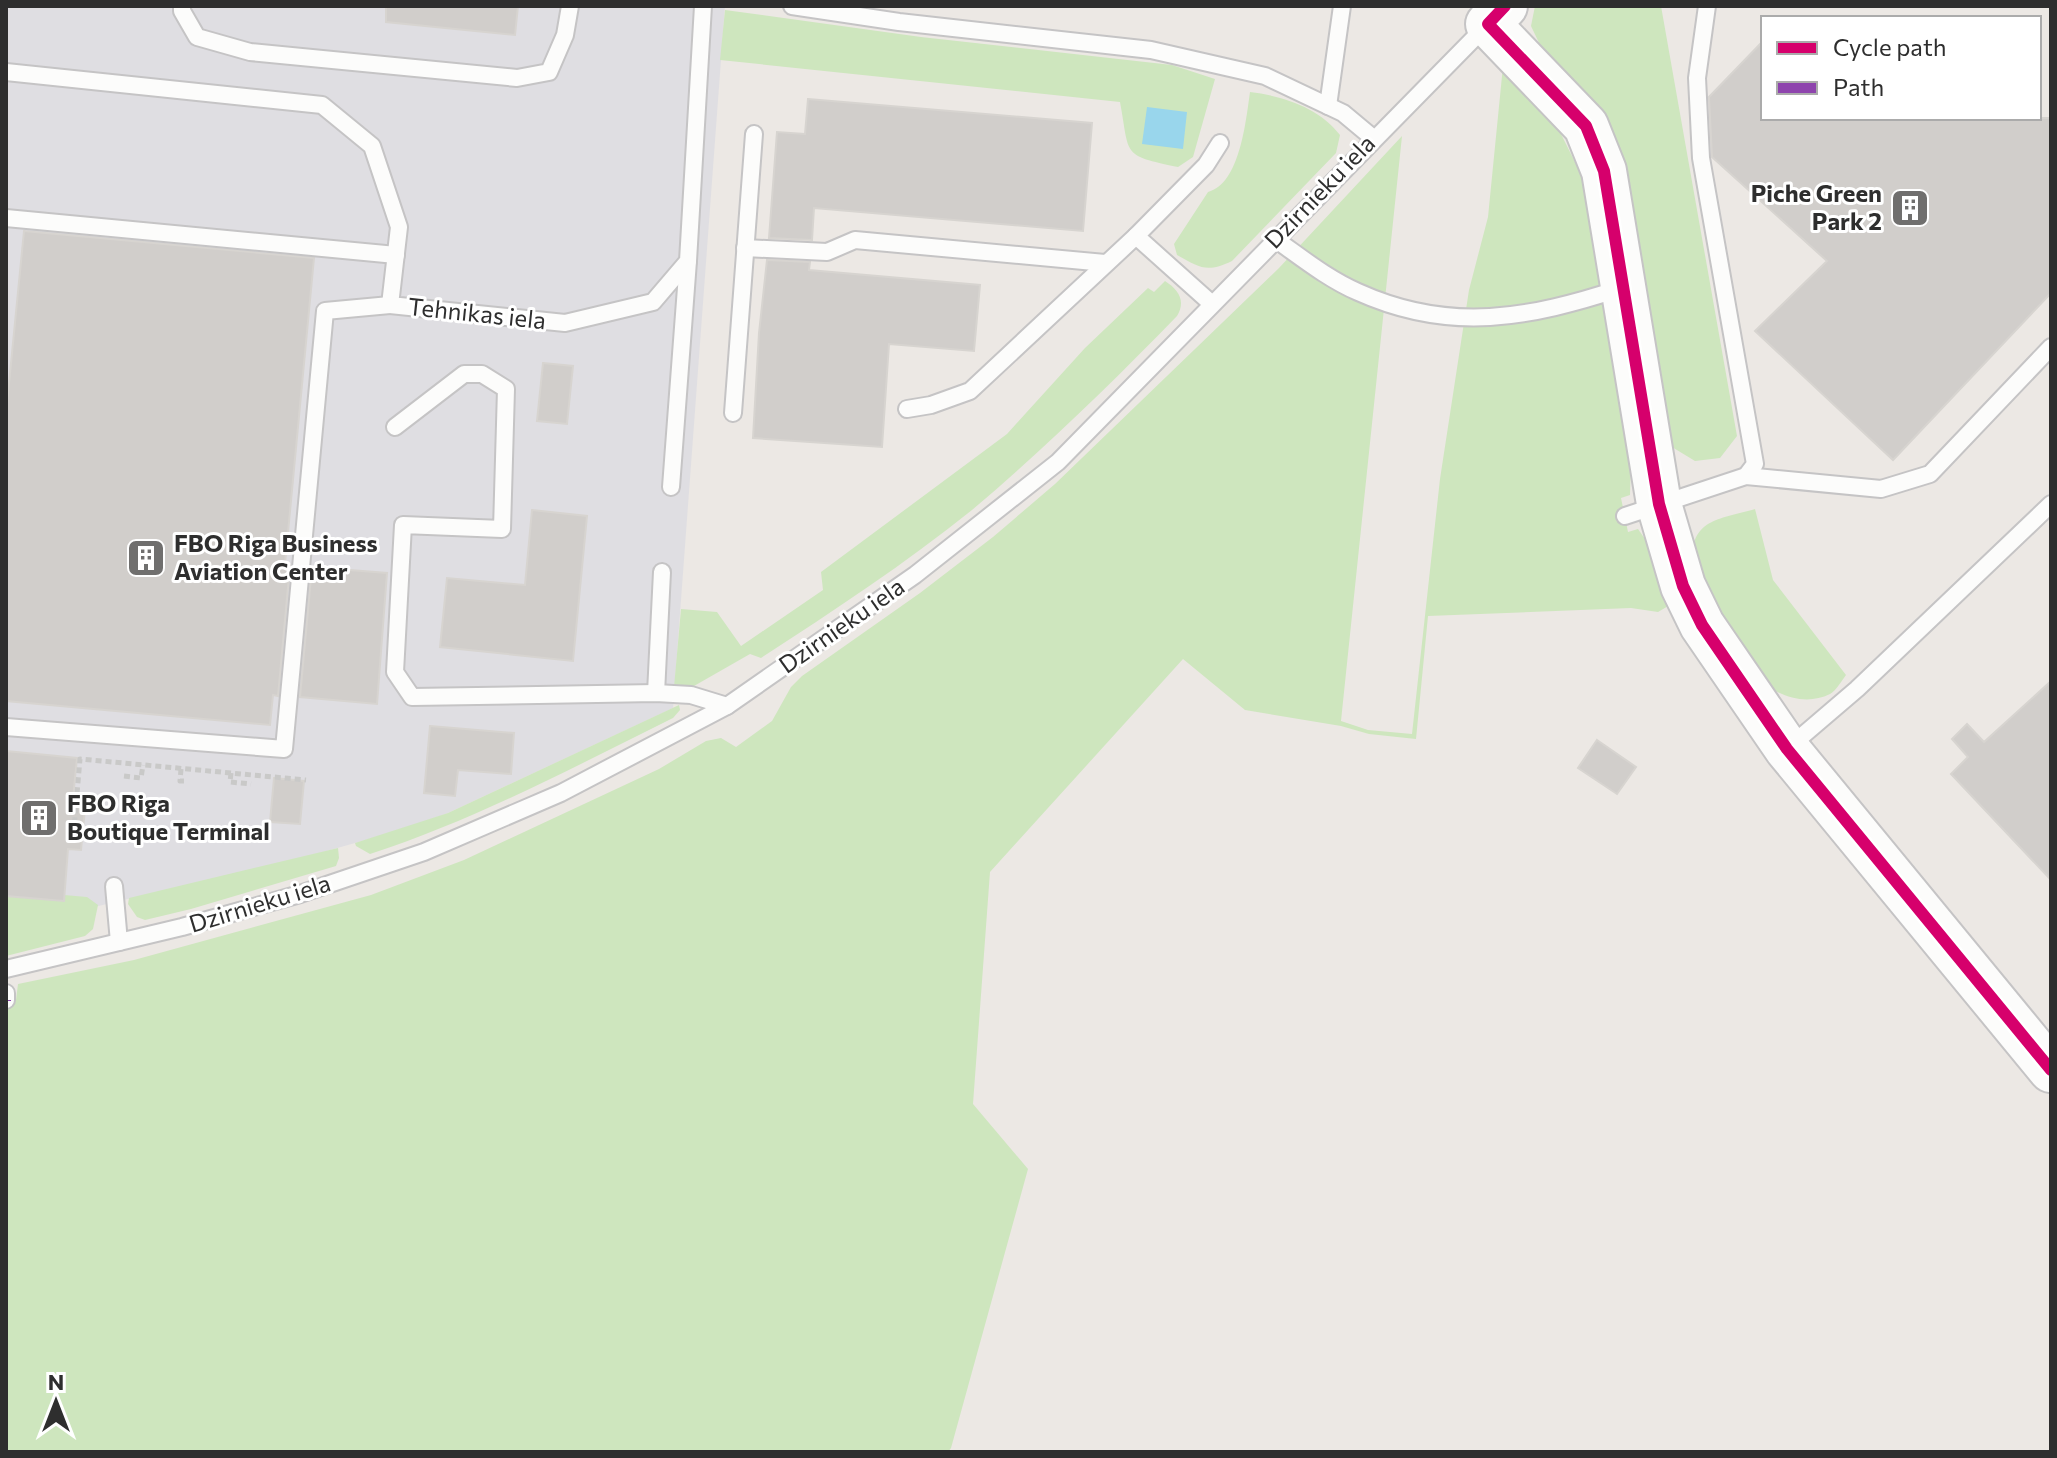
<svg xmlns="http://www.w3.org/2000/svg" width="2057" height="1458" viewBox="0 0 2057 1458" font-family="Commissioner,sans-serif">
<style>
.airport{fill:#dfdee2}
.green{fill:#cee6be}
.water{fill:#99d6ec}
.building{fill:#d1cecb;stroke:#d7d4d0;stroke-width:2}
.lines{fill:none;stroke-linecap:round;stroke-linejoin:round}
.lane-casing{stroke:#c5c4c5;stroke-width:20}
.secondary-casing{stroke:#c5c4c5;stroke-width:48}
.path{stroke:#c9c9c8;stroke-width:5;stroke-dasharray:6 4;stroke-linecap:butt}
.lane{stroke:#fcfcfb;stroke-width:16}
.secondary{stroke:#fcfcfb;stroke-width:44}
.quiet{stroke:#8e44ad;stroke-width:10;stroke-dasharray:20 10;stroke-linecap:butt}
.cycleway-casing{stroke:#fff;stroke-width:17}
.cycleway{stroke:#d6006c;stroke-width:12}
.labels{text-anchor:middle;stroke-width:6;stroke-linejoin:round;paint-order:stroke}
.street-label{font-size:24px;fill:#2e2e2e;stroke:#fff}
.poi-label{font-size:24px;font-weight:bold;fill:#2e2e2e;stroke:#fff;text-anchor:start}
</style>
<rect width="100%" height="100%" fill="#ece8e4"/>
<!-- airport -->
<polygon class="airport" points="6,6 725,6 673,708 448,813 401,830 309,856 6,928"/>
<!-- green -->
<g class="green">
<polygon points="1535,6 1661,6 1737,436 1720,458 1695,461 1672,447 1622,165 1604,119 1568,74 1541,47 1531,26"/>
<path d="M725 10 921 37 1172 65 1215 79 1193 157 1178 167C1121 155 1130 156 1120 102L720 60Z"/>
<polygon points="1503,66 1554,120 1581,174 1597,242 1631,460 1630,495 1621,498 1628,532 1638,529 1645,539 1652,538 1675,602 1658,612 1631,608 1428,616 1416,739 1369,734 1341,726 1245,710 1183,659 990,872 973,1104 1028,1169 951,1448 948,1452 6,1452 6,1001 16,1000 18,984 134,960 371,895 464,860 659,769 706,741 721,738 736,747 772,721 791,687 802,676 920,593 993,537 1055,484 1279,268 1402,136 1341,721 1368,730 1412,734 1440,479 1469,290 1488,217"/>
<path d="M1250 92C1283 96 1320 108 1340 135L1336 153 1232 261C1207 273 1200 268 1177 255L1174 244 1208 192C1240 184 1246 120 1250 92Z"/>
<path d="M1165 281C1179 290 1186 301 1177 316 1111 384 1044 449 972 510 905 564 833 611 761 658L750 654 694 686 674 687 681 609 717 612 741 646 823 590 821 572 1007 434 1085 348 1148 288 1154 292Z"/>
<path d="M1755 509 1773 580 1846 675C1842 680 1836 691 1830 694 1798 710 1760 688 1743 661 1723 630 1709 593 1692 559 1692 518 1722 519 1755 509Z"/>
<path d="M679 705 680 710 673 718C574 767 475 820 370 854L356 846 355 843 448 813Z"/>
<polygon points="338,848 339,858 336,866 191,909 145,920 137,917 128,904 129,898"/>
<polygon points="64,895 87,897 98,905 93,929 85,936 6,956 6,896"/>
</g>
<!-- water -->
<polygon class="water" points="1147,107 1187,112 1183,149 1142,144"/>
<!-- building -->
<g class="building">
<polygon points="386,6 518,6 515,35 386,22"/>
<polygon points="1763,41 1763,118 2051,118 2051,293 1893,460 1755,331 1827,261 1712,157 1709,97"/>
<polygon points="808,99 1092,123 1083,231 814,208 812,240 769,238 777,132 805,134"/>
<polygon points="24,231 314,258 285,564 290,565 278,696 273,695 270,725 6,701 6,414"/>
<polygon points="767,260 810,262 809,270 980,285 974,351 889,344 882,447 753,438 759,333"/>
<polygon points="543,363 573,366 567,424 537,421"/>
<polygon points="532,510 587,516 573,661 440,647 447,578 525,585"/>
<polygon points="312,567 387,573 377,704 300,697"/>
<polygon points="2051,681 2051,880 1951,774 1968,757 1952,739 1967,724 1984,742"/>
<polygon points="430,726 514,733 511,774 458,770 455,796 424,793"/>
<polygon points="1597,740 1636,767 1617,794 1578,768"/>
<polygon points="6,751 77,758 72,808 85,809 81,850 68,849 64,901 6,896"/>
<polygon points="274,778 304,781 300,824 270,822"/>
</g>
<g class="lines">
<defs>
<g id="lane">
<polyline points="182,6 182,11 197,37 250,52 517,78 549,72 565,35 570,6"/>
<polyline points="792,6 899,22 1151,50 1265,76 1343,113 1373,138"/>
<polyline points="1707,6 1697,78 1701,158 1755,464 1746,476"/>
<polyline points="6,72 322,105 372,146 399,227 390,305 565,323 653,302 688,261 703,6"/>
<polyline points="1328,106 1342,6"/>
<polyline points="6,218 396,255"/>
<path d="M1275 239C1302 258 1328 279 1358 292 1451 334 1529 318 1622 288"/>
<polyline points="745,248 827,252 855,240 1105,263"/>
<polyline points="1212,304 1136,236 1206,165 1220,143"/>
<polyline points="907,409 931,405 970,391 1136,236"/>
<polyline points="733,413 754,134"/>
<polyline points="395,427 464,374 482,374 506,389 502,529 403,525 395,672 412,697 656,693 691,695 727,706"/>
<polyline points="671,487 688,261"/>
<polyline points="1625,516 1746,476 1881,489 1930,474 2051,347"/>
<polyline points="656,693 662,572"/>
<polyline points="6,727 284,749 325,311 390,305"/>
<polyline points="1788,748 1857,689 2051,504"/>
<polyline points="114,886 119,942"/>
<polyline points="6,969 182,927 300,894 424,852 561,793 727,706 915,575 1058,462 1487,25"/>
<polyline points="6,993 6,1000"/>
</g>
<polyline id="secondary" points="1505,6 1488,24 1586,126 1604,171 1659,504 1683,586 1702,625 1787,749 2051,1070"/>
</defs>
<!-- lane casing -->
<use href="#lane" class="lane-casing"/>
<!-- secondary casing -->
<use href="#secondary" class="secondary-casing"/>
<!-- path -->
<g class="path">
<polyline points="181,769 180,781 185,781"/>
<polyline points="231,773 230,782 251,784"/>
<polyline points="124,776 141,778 143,765"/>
<polyline points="70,828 74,829 80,759 306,780"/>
</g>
<!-- lane -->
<use href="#lane" class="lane"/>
<!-- secondary -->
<use href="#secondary" class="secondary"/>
<!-- quiet -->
<polyline class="quiet" points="6,1001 6,1000"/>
<defs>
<polyline id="cycleway" points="1505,6 1488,24 1586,126 1604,171 1659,504 1683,586 1702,625 1787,749 2051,1070"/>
</defs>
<!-- cycleway casing -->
<use href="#cycleway" class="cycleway-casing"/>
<!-- cycleway -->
<use href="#cycleway" class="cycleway"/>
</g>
<!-- icons -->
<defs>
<symbol id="building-square" viewBox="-11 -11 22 22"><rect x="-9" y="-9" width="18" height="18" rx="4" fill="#706f6e" stroke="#fff"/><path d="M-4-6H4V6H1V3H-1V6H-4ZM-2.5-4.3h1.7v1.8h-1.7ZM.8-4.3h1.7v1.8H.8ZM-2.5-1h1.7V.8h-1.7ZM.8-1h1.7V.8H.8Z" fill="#fff"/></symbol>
</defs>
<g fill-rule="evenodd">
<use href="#building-square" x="1888" y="186" width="44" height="44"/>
<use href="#building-square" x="124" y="536" width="44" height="44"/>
<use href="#building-square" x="17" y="796" width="44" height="44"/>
</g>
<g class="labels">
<!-- street labels -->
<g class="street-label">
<text transform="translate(1320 192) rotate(-46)" y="8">Dzirnieku iela</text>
<text transform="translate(477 314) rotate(6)" y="8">Tehnikas iela</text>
<text transform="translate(842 626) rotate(-35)" y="8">Dzirnieku iela</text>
<text transform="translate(260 904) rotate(-17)" y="8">Dzirnieku iela</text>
</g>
<!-- poi labels -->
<g class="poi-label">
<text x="1882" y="202" text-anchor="end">Piche Green<tspan x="1882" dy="28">Park 2</tspan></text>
<text x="174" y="552">FBO Riga Business<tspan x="174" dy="28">Aviation Center</tspan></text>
<text x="67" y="812">FBO Riga<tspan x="67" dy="28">Boutique Terminal</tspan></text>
</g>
</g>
<!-- border -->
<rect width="2057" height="1458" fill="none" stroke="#2e2e2e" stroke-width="16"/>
<!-- legend -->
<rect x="1761" y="16" width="280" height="104" fill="#ffffff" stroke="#ababab" stroke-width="2"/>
<rect x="1777" y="42" width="40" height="12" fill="#d6006c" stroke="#ababab" stroke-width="2"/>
<text x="1833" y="56" font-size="24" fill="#2e2e2e">Cycle path</text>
<rect x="1777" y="82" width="40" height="12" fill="#8e44ad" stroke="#ababab" stroke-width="2"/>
<text x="1833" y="96" font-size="24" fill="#2e2e2e">Path</text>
<!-- north arrow -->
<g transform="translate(56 1402)" stroke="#ffffff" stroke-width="6" paint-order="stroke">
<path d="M0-6L14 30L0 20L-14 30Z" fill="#2e2e2e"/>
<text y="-12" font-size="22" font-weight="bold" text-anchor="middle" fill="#2e2e2e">N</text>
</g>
</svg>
